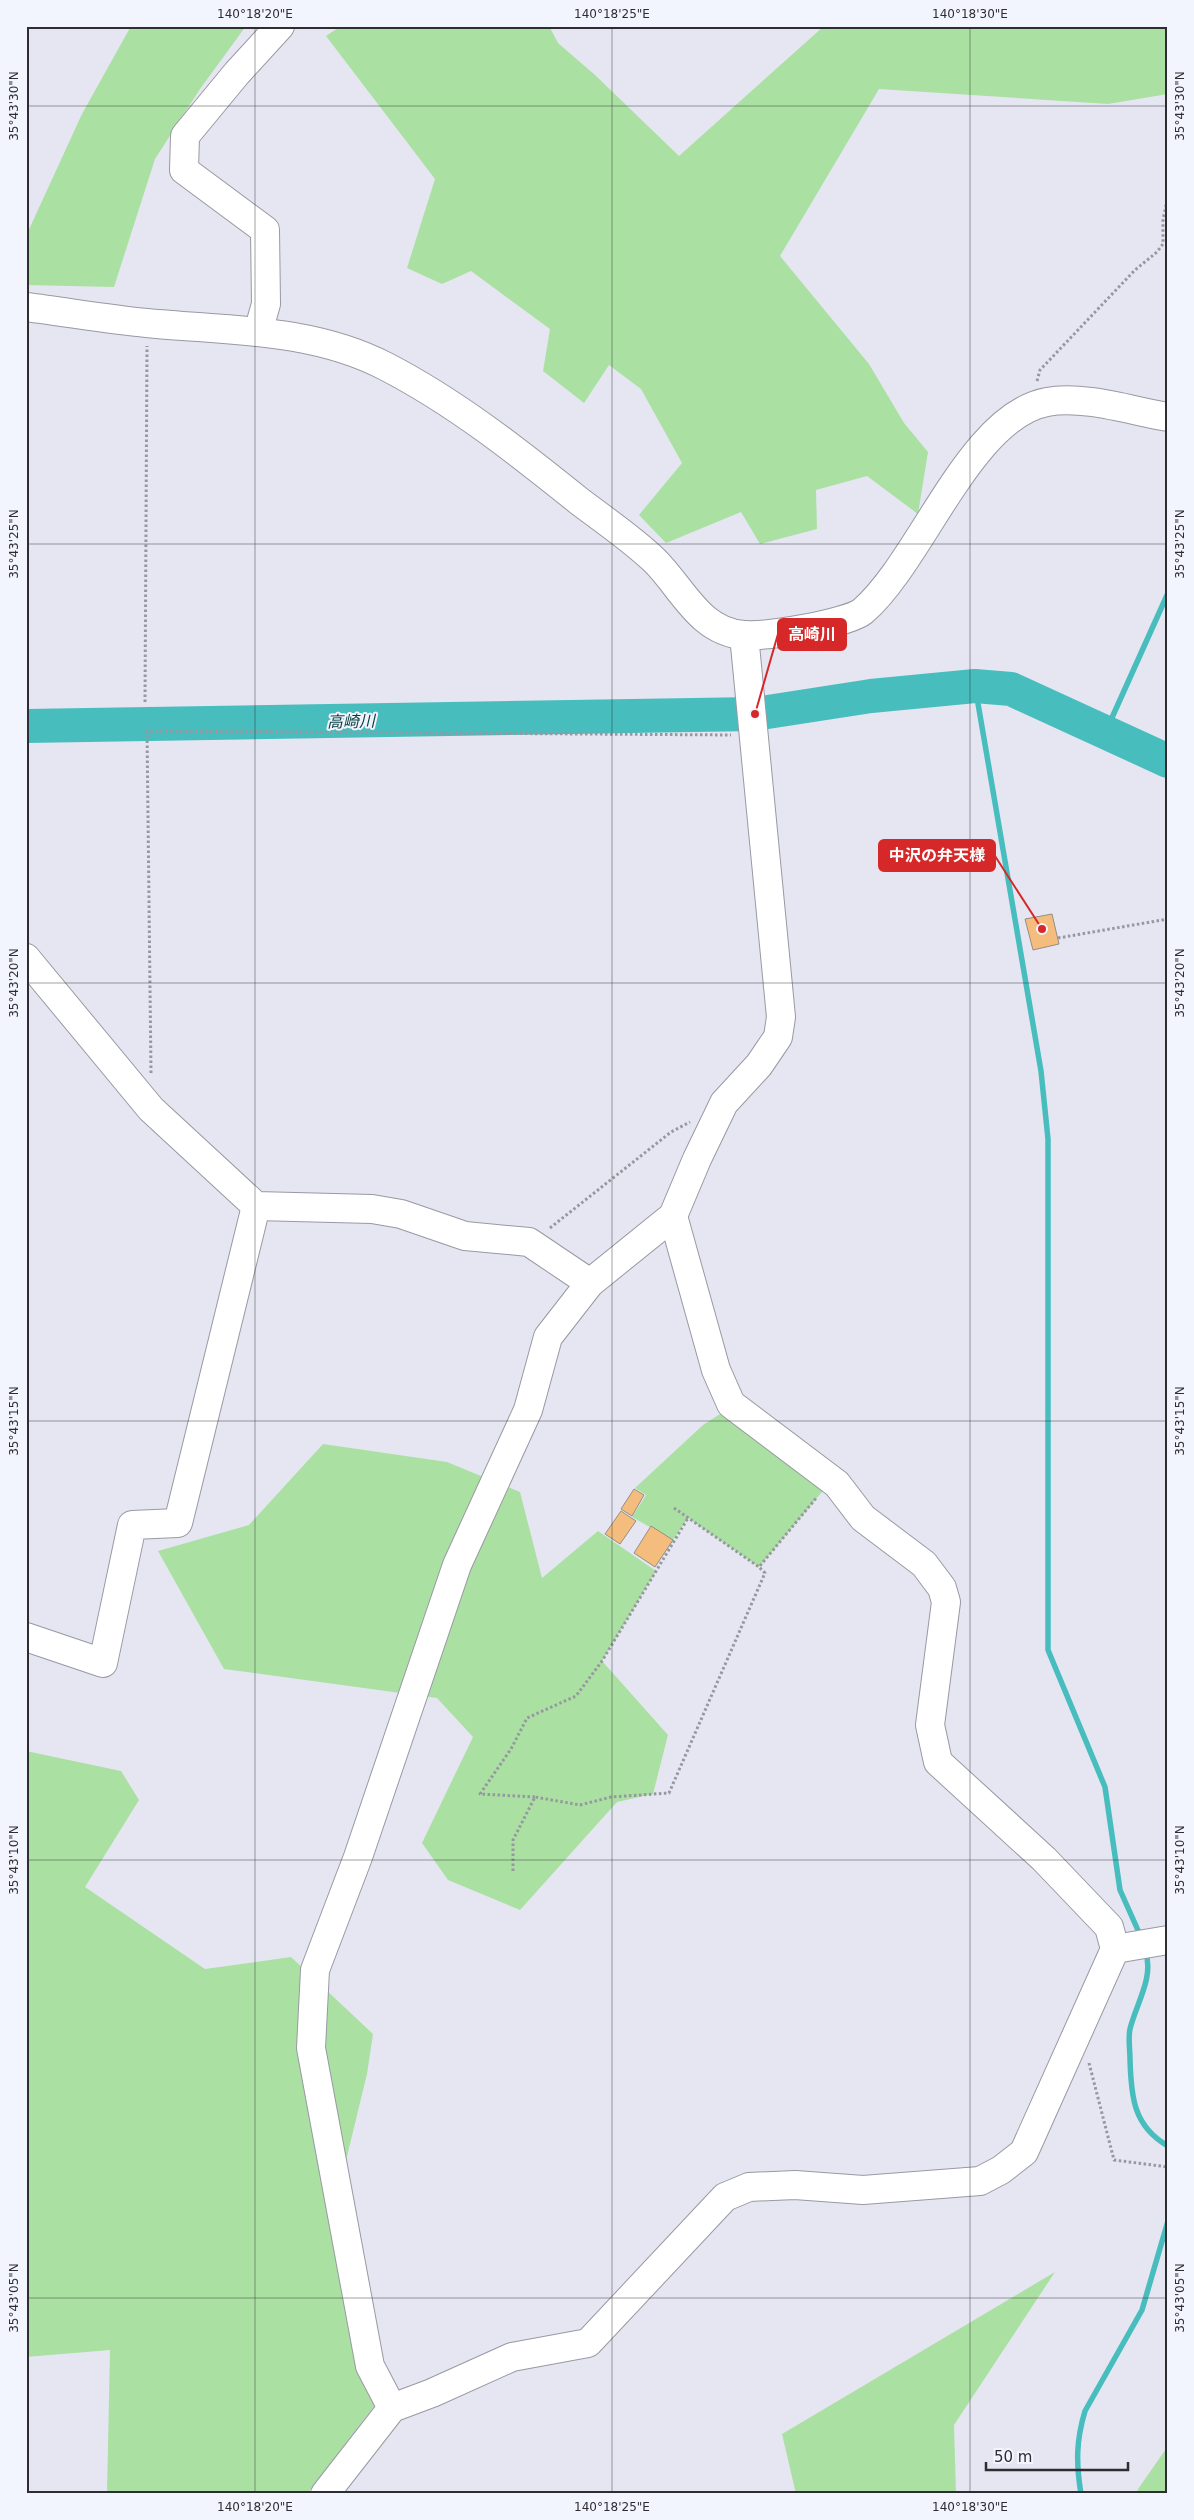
<svg xmlns="http://www.w3.org/2000/svg" width="1194" height="2520" viewBox="0 0 1194 2520" font-family="'DejaVu Sans','Noto Sans JP',sans-serif">
<style>
.green{fill:#aae1a2}
.lines{fill:none;stroke-linecap:round;stroke-linejoin:round}
.stream{stroke:#48bdbe;stroke-width:5.5}
.river{stroke:#48bdbe;stroke-width:34}
.building{fill:#f5bd7d;stroke:#958e86}
.minor-casing{stroke:#9899a3;stroke-width:30}
.path{stroke:#97979f;stroke-width:3;stroke-dasharray:2.5 2.5;stroke-linecap:butt}
.minor{stroke:#fff;stroke-width:28}
.ticks{fill:none;stroke:#2e2e32;stroke-width:1;stroke-opacity:0.45}
.labels{text-anchor:middle;stroke-width:4;stroke-linejoin:round;paint-order:stroke}
.water-label{font-size:16px;font-style:italic;fill:#063e3f;stroke:#f2f4fe}
.leader{fill:none;stroke:#d62828;stroke-width:2}
.callout-dot{fill:#d62828;stroke:#f2f4fe;stroke-width:2}
.callout{fill:#d62828;stroke:#d62828;stroke-width:2}
.callout-label{font-size:16px;text-anchor:middle;font-weight:bold;fill:#fff}
.neatline{fill:none;stroke:#2e2e32;stroke-width:2}
.ticks-label{font-size:12px;text-anchor:middle;fill:#2e2e32}
</style>
<rect width="100%" height="100%" fill="#e5e6f1"/>
<!-- green -->
<g class="green">
<polygon points="131,26 246,26 200,89 155,159 114,287 26,285 26,236 82,114"/>
<polygon points="341,26 549,26 558,43 595,75 679,156 824,26 1168,26 1168,94 1108,104 879,89 780,256 869,364 904,423 928,452 918,514 867,476 816,490 817,529 760,544 741,512 666,543 639,515 682,463 641,389 609,365 584,403 543,371 550,329 471,271 442,284 407,268 435,179 326,36"/>
<polygon points="731,1407 832,1480 759,1567 688,1518 673,1540 632,1517 646,1495 635,1488 703,1425"/>
<polygon points="323,1444 447,1462 520,1492 542,1578 598,1531 656,1571 602,1661 668,1735 653,1794 617,1802 520,1910 448,1880 422,1843 473,1737 437,1698 224,1669 158,1551 249,1525"/>
<polygon points="26,1751 121,1771 139,1800 85,1887 205,1969 291,1957 373,2034 367,2074 332,2218 378,2401 307,2494 107,2494 110,2350 26,2357"/>
<polygon points="1055,2272 954,2425 956,2494 796,2494 782,2434"/>
<polygon points="1168,2446 1168,2494 1137,2494 1138,2489"/>
</g>
<g class="lines">
<!-- stream -->
<g class="stream">
<polyline points="975,686 1041,1071 1048,1139 1048,1650 1105,1787 1120,1890 1141,1937"/>
<polyline points="1106,731 1168,593"/>
<path d="M1145 1951C1155 1976 1136 2004 1130 2029 1128 2038 1130 2050 1130 2059 1131 2096 1133 2126 1168 2146"/>
<path d="M1081 2494C1076 2463 1076 2441 1085 2411L1142 2310 1168 2221"/>
</g>
<!-- river -->
<polyline class="river" points="26,726 755,714 871,696 975,686 1011,689 1168,761"/>
</g>
<!-- building -->
<g class="building">
<polygon points="1052,914 1059,944 1033,950 1025,919"/>
<polygon points="634,1489 644,1495 632,1516 621,1509"/>
<polygon points="621,1511 636,1521 620,1544 605,1534"/>
<polygon points="651,1526 673,1540 655,1567 634,1553"/>
</g>
<g class="lines">
<defs>
<g id="minor">
<path d="M26 307C66 312 107 319 147 323 228 331 311 328 385 366 455 402 518 452 579 501 604 520 631 538 654 560 682 587 699 632 744 635 765 637 847 624 863 611 921 561 970 416 1047 402 1083 395 1132 411 1168 417"/>
<polyline points="258,332 266,304 265,230 184,170 185,136 237,73 280,26"/>
<polyline points="26,958 151,1109 256,1206 372,1209 401,1214 465,1236 529,1242 590,1283"/>
<polyline points="26,1637 103,1663 132,1525 178,1523 256,1206"/>
<polyline points="1115,1949 1168,1940"/>
<polyline points="392,2408 370,2366 311,2048 315,1970 358,1857 457,1565 528,1410 548,1337 590,1283 673,1216 697,1159 724,1103 759,1065 778,1037 781,1017 744,635"/>
<polyline points="325,2494 392,2408 432,2393 512,2357 588,2343 725,2197 749,2187 795,2185 863,2190 980,2181 1001,2170 1024,2152 1115,1949 1109,1927 1044,1859 938,1762 930,1725 946,1602 942,1588 924,1564 863,1518 837,1484 731,1404 716,1370 673,1216"/>
</g>
</defs>
<!-- minor casing -->
<use href="#minor" class="minor-casing"/>
<!-- path -->
<g class="path">
<polyline points="1037,381 1040,370 1135,270 1157,252 1163,244 1163,219 1168,197"/>
<polyline points="145,702 147,346"/>
<polyline points="1058,938 1168,919"/>
<polyline points="151,1073 147,731 731,735"/>
<polyline points="550,1228 671,1132 690,1122"/>
<polyline points="674,1508 759,1567 817,1497"/>
<polyline points="535,1797 480,1794 511,1749 527,1718 576,1696 602,1661 688,1518"/>
<polyline points="513,1871 513,1840 535,1797 580,1805 611,1797 669,1793 765,1573 759,1567"/>
<polyline points="1089,2063 1114,2160 1168,2167"/>
</g>
<!-- minor -->
<use href="#minor" class="minor"/>
</g>
<!-- ticks -->
<path class="ticks" d="M255 26V2494M612 26V2494M970 26V2494M26 106H1168M26 544H1168M26 983H1168M26 1421H1168M26 1860H1168M26 2298H1168"/>
<g class="labels">
<!-- water labels -->
<g class="water-label">
<text transform="translate(351 721) rotate(-1)" y="6">高崎川</text>
</g>
</g>
<!-- callouts -->
<path class="leader" d="M755 714L778 634M1042 929L995 856"/>
<g class="callout-dot">
<circle cx="755" cy="714" r="5"/>
<circle cx="1042" cy="929" r="5"/>
</g>
<g class="callout">
<rect x="778" y="619" width="68" height="31" rx="5"/>
<rect x="879" y="840" width="116" height="31" rx="5"/>
</g>
<g class="callout-label">
<text x="812" y="640">高崎川</text>
<text x="937" y="861">中沢の弁天様</text>
</g>
<!-- border -->
<rect width="1194" height="2520" fill="none" stroke="#f2f4fe" stroke-width="55"/>
<!-- scale -->
<path d="M986 2462v8h142v-8" fill="none" stroke="#2e2e32" stroke-width="2.5"/>
<text x="994" y="2462" font-size="15" fill="#2e2e32" stroke="#f2f4fe" stroke-width="4" paint-order="stroke">50 m</text>
<rect x="28" y="28" width="1138" height="2464" class="neatline"/>
<g class="ticks-label">
<text x="255" y="18">140°18'20"E</text>
<text x="612" y="18">140°18'25"E</text>
<text x="970" y="18">140°18'30"E</text>
<text transform="translate(14 106) rotate(-90)" y="4">35°43'30"N</text>
<text transform="translate(1180 106) rotate(-90)" y="4">35°43'30"N</text>
<text transform="translate(14 544) rotate(-90)" y="4">35°43'25"N</text>
<text transform="translate(1180 544) rotate(-90)" y="4">35°43'25"N</text>
<text transform="translate(14 983) rotate(-90)" y="4">35°43'20"N</text>
<text transform="translate(1180 983) rotate(-90)" y="4">35°43'20"N</text>
<text transform="translate(14 1421) rotate(-90)" y="4">35°43'15"N</text>
<text transform="translate(1180 1421) rotate(-90)" y="4">35°43'15"N</text>
<text transform="translate(14 1860) rotate(-90)" y="4">35°43'10"N</text>
<text transform="translate(1180 1860) rotate(-90)" y="4">35°43'10"N</text>
<text transform="translate(14 2298) rotate(-90)" y="4">35°43'05"N</text>
<text transform="translate(1180 2298) rotate(-90)" y="4">35°43'05"N</text>
<text x="255" y="2511">140°18'20"E</text>
<text x="612" y="2511">140°18'25"E</text>
<text x="970" y="2511">140°18'30"E</text>
</g>
</svg>
